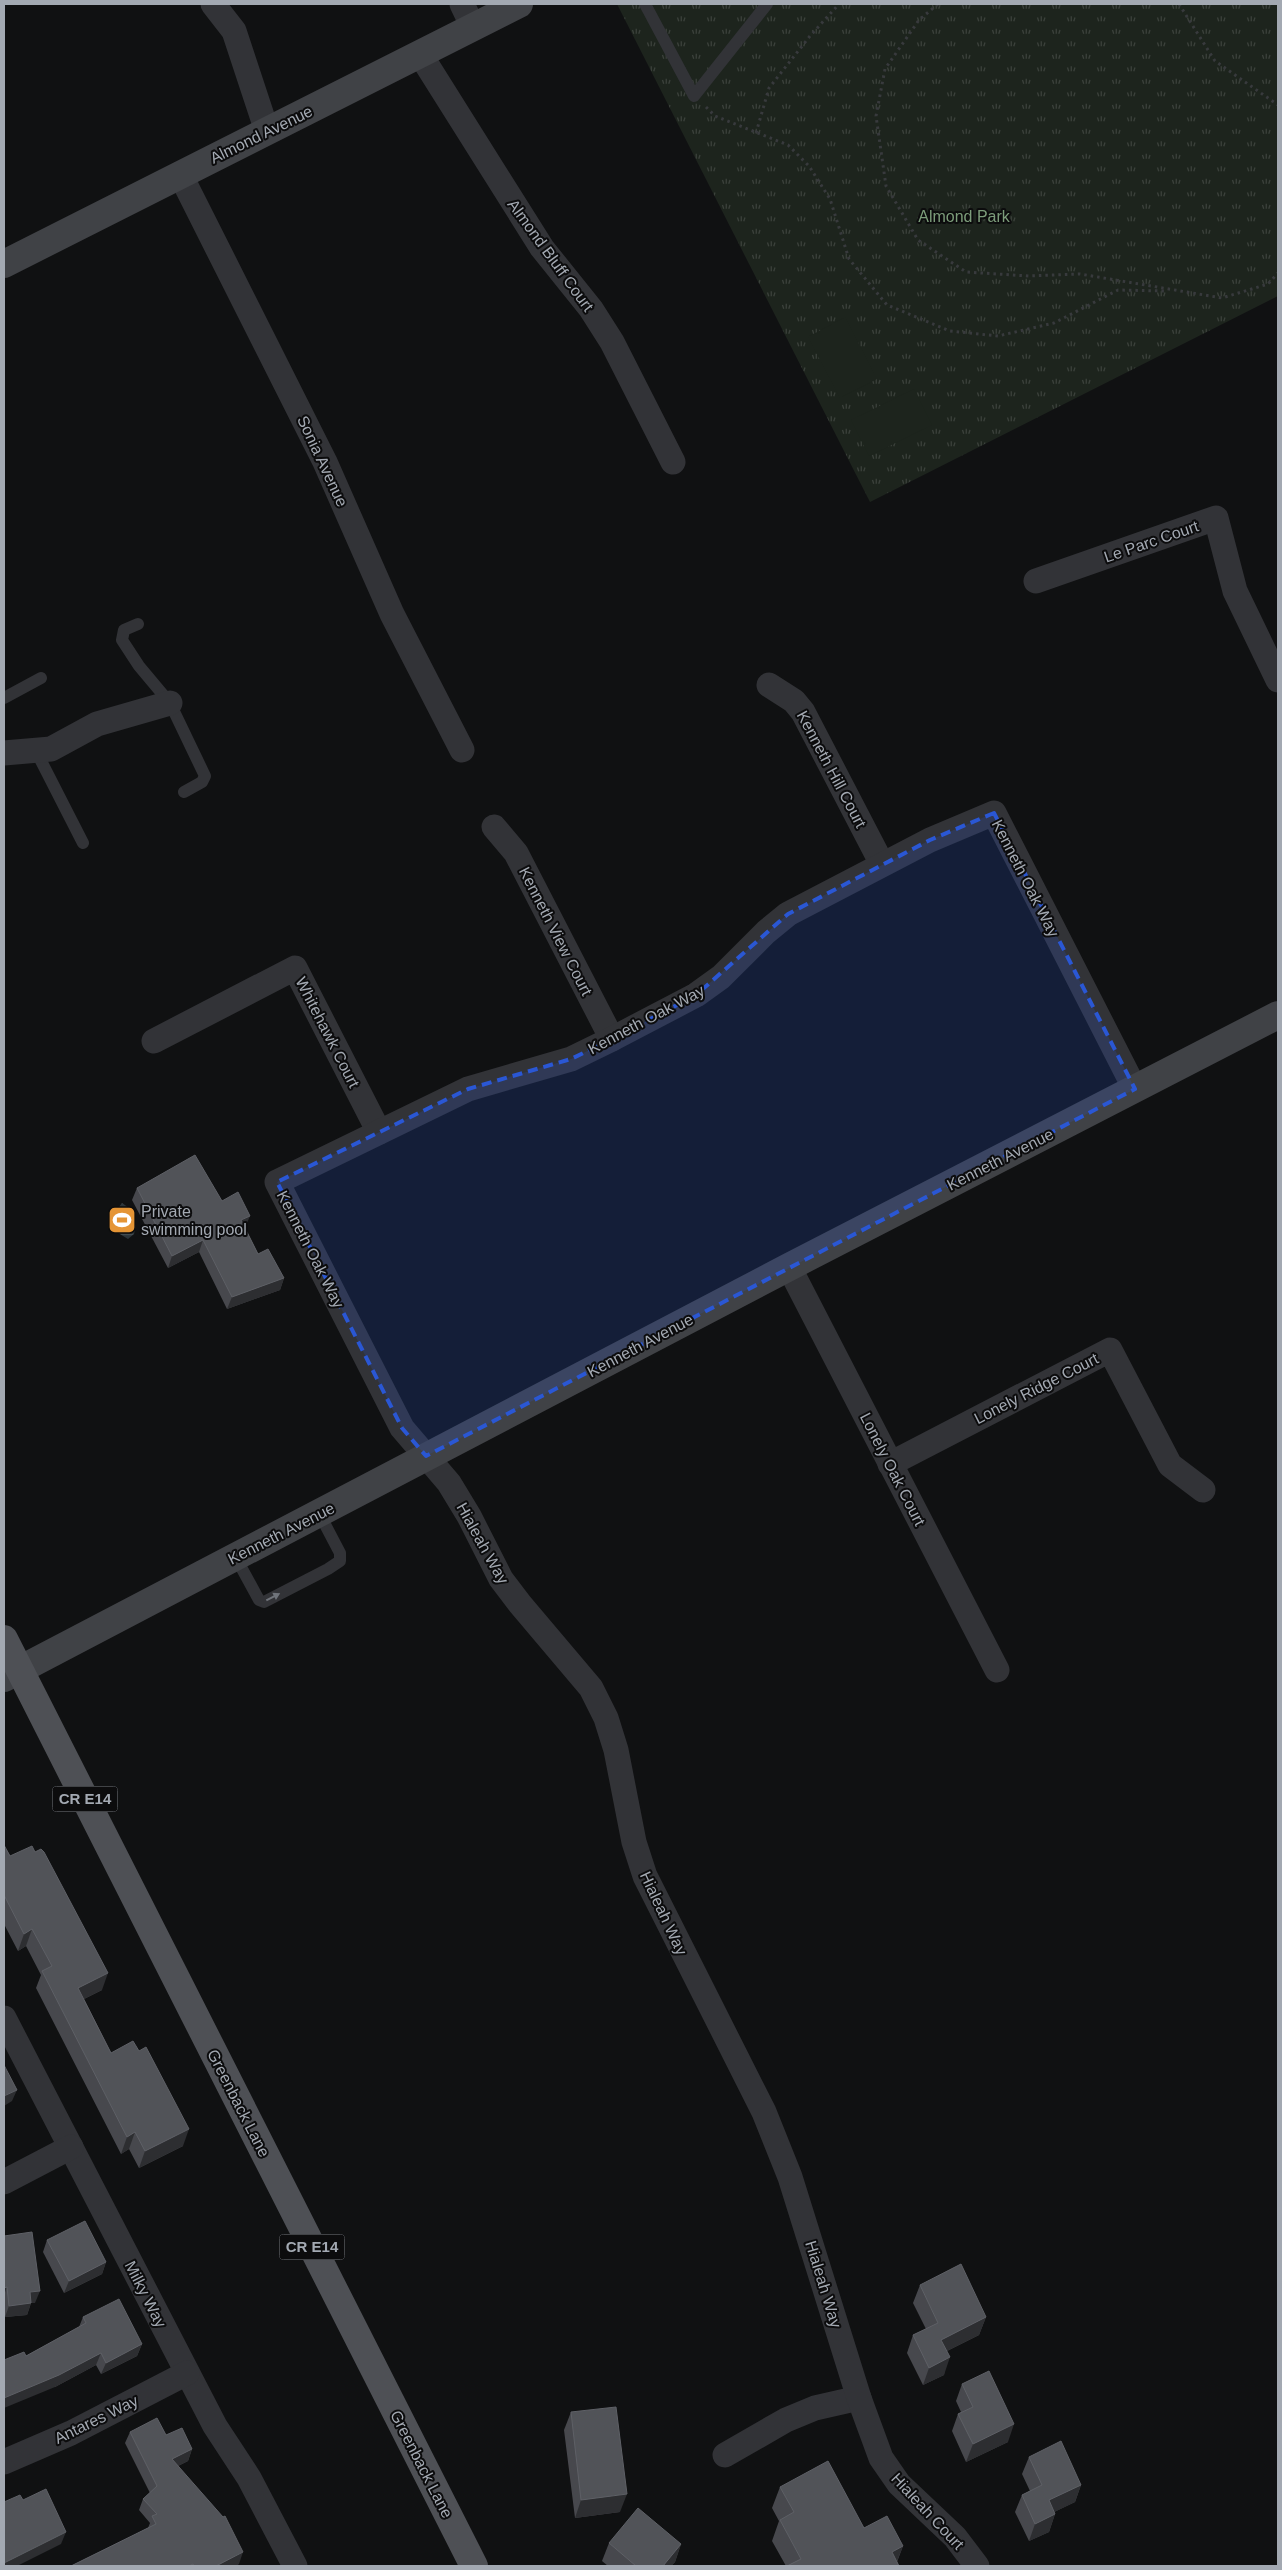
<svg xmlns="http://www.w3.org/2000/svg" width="1282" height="2570" viewBox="0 0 1282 2570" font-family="Arial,sans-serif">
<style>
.grass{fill:url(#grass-tufts)}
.pitch{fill:#1d241d}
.water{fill:url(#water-rules)}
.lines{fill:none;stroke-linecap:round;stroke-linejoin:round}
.path{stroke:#383a3d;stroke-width:3;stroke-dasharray:2.5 4;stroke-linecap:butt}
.lane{stroke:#323337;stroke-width:12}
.street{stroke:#323337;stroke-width:25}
.secondary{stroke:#404246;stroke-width:28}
.primary{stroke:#4e5055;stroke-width:28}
.wall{fill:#47484d}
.shaded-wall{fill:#2d2e31}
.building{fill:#515358;stroke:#5e6066}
.oneway{fill:#70747b}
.marked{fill:#2a57d4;fill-opacity:0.2;stroke:#2a57d4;stroke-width:4;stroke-dasharray:10 6;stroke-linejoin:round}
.labels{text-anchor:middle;stroke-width:4;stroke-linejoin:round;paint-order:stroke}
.shield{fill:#0c0c0d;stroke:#767a80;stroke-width:1}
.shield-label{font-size:15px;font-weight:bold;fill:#a3a9b2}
.street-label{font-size:16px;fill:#a3a9b2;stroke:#0c0c0d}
.park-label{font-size:16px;fill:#7c9c7a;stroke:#0c0c0d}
.poi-label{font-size:16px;fill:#a3a9b2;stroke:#0c0c0d;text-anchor:start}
</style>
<defs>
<pattern id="grass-tufts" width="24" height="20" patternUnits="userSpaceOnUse" patternTransform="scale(1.25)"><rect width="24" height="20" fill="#1d241d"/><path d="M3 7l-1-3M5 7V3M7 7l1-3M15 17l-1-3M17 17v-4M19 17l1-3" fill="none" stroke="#3b413b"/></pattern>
<pattern id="water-rules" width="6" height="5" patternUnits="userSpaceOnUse" patternTransform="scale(1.25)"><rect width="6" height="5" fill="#2b3439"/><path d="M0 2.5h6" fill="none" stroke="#474f53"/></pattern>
</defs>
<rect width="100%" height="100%" fill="#101112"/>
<!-- grass -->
<polygon class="grass" points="617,4 1278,4 1278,296 870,502"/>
<!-- pitch -->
<g class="pitch">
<polygon points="845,317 877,379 840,398 808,337"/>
<polygon points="914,389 932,425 869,456 851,420"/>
</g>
<!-- water -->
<polygon class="water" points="122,1203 132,1210 130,1222 136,1225 134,1234 128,1239 115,1231 117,1225 111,1217"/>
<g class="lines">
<!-- path -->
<g class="path">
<polyline points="938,4 919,20 885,69 876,116 886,186 918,240 966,272 1029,276 1080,274 1222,298 1268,284 1278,273"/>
<polyline points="1179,4 1215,61 1278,105"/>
<polyline points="706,107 715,116 788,145 809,166 830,199 849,259 887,305 950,331 998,336 1054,323 1118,290 1166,291"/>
<polyline points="756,133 769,88 810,36 839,4"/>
</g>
<!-- lane -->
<g class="lane">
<polyline points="645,4 694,96 767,4"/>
<polyline points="138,624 124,630 122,640 139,666 170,703 205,776 202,782 184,792"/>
<polyline points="4,698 41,678"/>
<polyline points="36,751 83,843"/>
<polyline points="235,1556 259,1600 264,1602 328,1569 340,1561 340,1553 319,1513"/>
</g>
<!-- street -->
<g class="street">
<polyline points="213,4 234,31 267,131"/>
<polyline points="462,4 473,27"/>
<polyline points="420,54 542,248 591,309 612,342 673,462"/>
<polyline points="180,174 325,462 392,614 462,750"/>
<polyline points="1036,581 1216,518 1235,591 1278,680"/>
<polyline points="769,685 794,701 803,712 882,864"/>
<polyline points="4,753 51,749 97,724 170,703"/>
<polyline points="494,827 516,853 612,1039"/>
<polyline points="154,1041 295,968 379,1132"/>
<polyline points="789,1267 997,1670"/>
<polyline points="890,1464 1110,1350 1170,1465 1203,1490"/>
<polyline points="4,2018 215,2426 249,2478 295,2566"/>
<polyline points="4,2182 71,2147"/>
<polyline points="725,2455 786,2420 815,2408 859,2398"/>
<polyline points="4,2462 71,2433 187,2373"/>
<polyline points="977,2566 955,2537 899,2484 881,2458 859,2398 790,2177 764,2112 645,1876 634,1842 616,1750 606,1718 591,1688 520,1604 501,1579 469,1516 449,1483 402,1428 277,1182 468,1089 571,1059 612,1039 696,995 721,977 766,932 788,914 930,840 994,813 1135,1089"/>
</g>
<!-- secondary -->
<g class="secondary">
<polyline points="4,264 519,4"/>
<polyline points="4,1678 789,1267 1278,1015"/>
</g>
<!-- primary -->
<polyline class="primary" points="4,1639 474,2566"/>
</g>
<!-- wall -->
<g class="wall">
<polygon points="137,1188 222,1201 245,1228 258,1254 284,1278 280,1290 227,1309 199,1252 168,1268 132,1200"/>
<polygon points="4,1845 10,1856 102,1990 84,1999 111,2053 183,2146 139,2168 129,2149 121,2154 36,1988 41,1975 26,1946 18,1951 4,1924"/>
<polygon points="4,2236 35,2303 31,2303 27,2315 5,2317 4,2310"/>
<polygon points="47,2240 106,2262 102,2274 64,2293 43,2252"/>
<polygon points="920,2285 986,2317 979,2335 947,2351 944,2375 923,2385 907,2353 913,2335 926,2329 913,2303"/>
<polygon points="83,2317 142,2344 137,2356 101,2374 96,2365 55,2387 26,2356 79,2327"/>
<polygon points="962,2384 1008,2442 966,2462 952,2431 958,2414 961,2412 956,2401"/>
<polygon points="571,2412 620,2512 575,2518 564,2430"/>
<polygon points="130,2432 166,2435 192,2449 188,2461 178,2466 239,2564 234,2566 71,2566 148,2528 150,2523 139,2510 143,2499 150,2493 125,2443"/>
<polygon points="1029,2457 1081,2485 1075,2502 1054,2512 1055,2514 1049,2532 1029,2541 1015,2512 1022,2495 1030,2491 1022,2474"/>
<polygon points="780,2487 903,2546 897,2562 899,2566 786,2566 772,2541 779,2521 772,2508"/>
<polygon points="609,2543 681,2544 675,2562 671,2566 608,2566 602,2561"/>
</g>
<!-- shaded-wall -->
<g class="shaded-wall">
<polygon points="250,1216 245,1228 241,1220"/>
<polygon points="203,1240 199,1252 168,1268 172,1256"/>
<polygon points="284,1278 280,1290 227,1309 232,1297"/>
<polygon points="32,1929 26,1946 18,1951 24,1934"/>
<polygon points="108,1973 102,1990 72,2005 78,1988"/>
<polygon points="17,2090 12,2101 4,2106 4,2096"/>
<polygon points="189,2129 183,2146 139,2168 145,2151"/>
<polygon points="135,2132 129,2149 121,2154 127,2137"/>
<polygon points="106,2262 102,2274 64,2293 69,2281"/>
<polygon points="7,2287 4,2295 4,2288"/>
<polygon points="40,2291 35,2303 31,2303 27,2315 5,2317 9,2306 30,2292"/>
<polygon points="986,2317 979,2335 935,2357 941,2340"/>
<polygon points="142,2344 137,2356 101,2374 106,2363"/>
<polygon points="101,2353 96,2365 55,2387 4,2408 4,2398"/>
<polygon points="950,2357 944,2375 923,2385 929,2368"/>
<polygon points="1014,2424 1008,2442 966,2462 973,2444"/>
<polygon points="192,2449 188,2461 168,2471 172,2459"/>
<polygon points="1081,2485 1075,2502 1042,2518 1049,2500"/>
<polygon points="627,2494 620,2512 575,2518 581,2500"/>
<polygon points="1055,2514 1049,2532 1029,2541 1035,2524"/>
<polygon points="66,2532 61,2544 17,2566 4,2566 4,2563"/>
<polygon points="681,2544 675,2562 671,2566 663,2566"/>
<polygon points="903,2546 895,2566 892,2552"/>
<polygon points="243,2552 239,2564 234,2566 216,2566"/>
</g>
<!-- building -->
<g class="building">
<polygon points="195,1155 222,1201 238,1192 250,1216 241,1220 258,1254 268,1249 284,1278 232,1297 203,1240 172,1256 137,1188"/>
<polygon points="4,1845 10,1856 32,1846 35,1852 41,1849 44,1852 108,1973 78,1988 111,2053 133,2041 139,2051 146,2047 189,2129 145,2151 135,2132 127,2137 42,1971 52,1966 32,1929 24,1934 4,1895"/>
<polygon points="4,2065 17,2090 4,2096"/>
<polygon points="85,2221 106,2262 69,2281 47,2240"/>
<polygon points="32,2232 40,2291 30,2292 31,2303 9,2306 7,2287 4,2288 4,2236"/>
<polygon points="961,2264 986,2317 941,2340 950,2357 929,2368 913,2335 938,2323 920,2285"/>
<polygon points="119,2299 142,2344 106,2363 101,2353 59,2375 4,2398 4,2360 24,2352 26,2356 86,2323 83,2317"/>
<polygon points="989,2371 1014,2424 973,2444 958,2414 973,2407 962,2384"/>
<polygon points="616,2407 627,2494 581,2500 571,2412"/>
<polygon points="157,2418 166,2435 182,2428 192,2449 172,2459 223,2517 225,2516 243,2552 216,2566 194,2566 193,2564 189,2566 71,2566 156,2524 152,2516 157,2514 143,2499 157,2486 130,2432"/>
<polygon points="1061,2441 1081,2485 1049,2500 1055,2514 1035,2524 1022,2495 1042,2485 1029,2457"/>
<polygon points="828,2461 864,2528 887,2516 903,2546 892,2552 899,2566 787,2566 801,2559 780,2520 794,2512 780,2487"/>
<polygon points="46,2489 66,2532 4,2563 4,2502 20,2495 23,2500"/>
<polygon points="638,2508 681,2544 663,2566 636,2566 609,2543"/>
</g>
<!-- one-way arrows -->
<defs><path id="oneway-solid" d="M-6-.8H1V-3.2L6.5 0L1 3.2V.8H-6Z" transform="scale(1.25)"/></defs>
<use class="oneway" href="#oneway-solid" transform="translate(273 1597) rotate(-27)"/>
<!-- marked area -->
<path class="marked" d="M994 813 1135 1089 426 1456 402 1428 277 1182 468 1089 571 1059 612 1039 696 995 788 914 930 840Z"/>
<!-- icons -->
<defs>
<symbol id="stadium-square" viewBox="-11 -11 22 22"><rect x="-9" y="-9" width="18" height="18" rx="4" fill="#e59535" stroke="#0c0c0d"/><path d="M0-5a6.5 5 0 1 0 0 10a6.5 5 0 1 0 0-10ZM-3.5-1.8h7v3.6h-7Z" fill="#fff"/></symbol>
</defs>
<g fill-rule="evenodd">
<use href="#stadium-square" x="106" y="1204" width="32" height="32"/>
</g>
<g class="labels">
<!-- shield labels -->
<g class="shield">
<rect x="52.5" y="1786.5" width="65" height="25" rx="4"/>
<rect x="279.5" y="2234.5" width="65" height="25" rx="4"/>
</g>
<g class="shield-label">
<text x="85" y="1804">CR E14</text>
<text x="312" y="2252">CR E14</text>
</g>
<!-- street labels -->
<g class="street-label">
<text transform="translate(261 134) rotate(-26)" y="6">Almond Avenue</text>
<text transform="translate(551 255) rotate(54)" y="6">Almond Bluff Court</text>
<text transform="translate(323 461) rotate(65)" y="6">Sonia Avenue</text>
<text transform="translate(1151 541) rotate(-19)" y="6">Le Parc Court</text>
<text transform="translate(832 769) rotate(62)" y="6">Kenneth Hill Court</text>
<text transform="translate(1026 878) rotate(63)" y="6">Kenneth Oak Way</text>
<text transform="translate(556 931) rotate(63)" y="6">Kenneth View Court</text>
<text transform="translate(646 1019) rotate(-28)" y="6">Kenneth Oak Way</text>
<text transform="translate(328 1032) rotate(63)" y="6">Whitehawk Court</text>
<text transform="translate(1000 1159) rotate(-27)" y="6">Kenneth Avenue</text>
<text transform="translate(311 1249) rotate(63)" y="6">Kenneth Oak Way</text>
<text transform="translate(640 1345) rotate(-28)" y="6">Kenneth Avenue</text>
<text transform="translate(1036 1388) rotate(-27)" y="6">Lonely Ridge Court</text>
<text transform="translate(893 1469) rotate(63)" y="6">Lonely Oak Court</text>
<text transform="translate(281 1533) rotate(-27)" y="6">Kenneth Avenue</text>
<text transform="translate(483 1543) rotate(61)" y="6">Hialeah Way</text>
<text transform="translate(664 1913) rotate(65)" y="6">Hialeah Way</text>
<text transform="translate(239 2103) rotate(63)" y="6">Greenback Lane</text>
<text transform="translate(824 2284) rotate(73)" y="6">Hialeah Way</text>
<text transform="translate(146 2294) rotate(63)" y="6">Milky Way</text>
<text transform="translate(96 2419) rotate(-26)" y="6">Antares Way</text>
<text transform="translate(422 2464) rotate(63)" y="6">Greenback Lane</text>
<text transform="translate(928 2511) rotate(47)" y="6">Hialeah Court</text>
</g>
<!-- park labels -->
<g class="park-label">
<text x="964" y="222">Almond Park</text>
</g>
<!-- poi labels -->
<g class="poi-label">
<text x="141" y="1217">Private<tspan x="141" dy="18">swimming pool</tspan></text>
</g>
</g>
<!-- border -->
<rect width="1282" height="2570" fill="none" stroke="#a3a9b2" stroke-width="10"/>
</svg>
